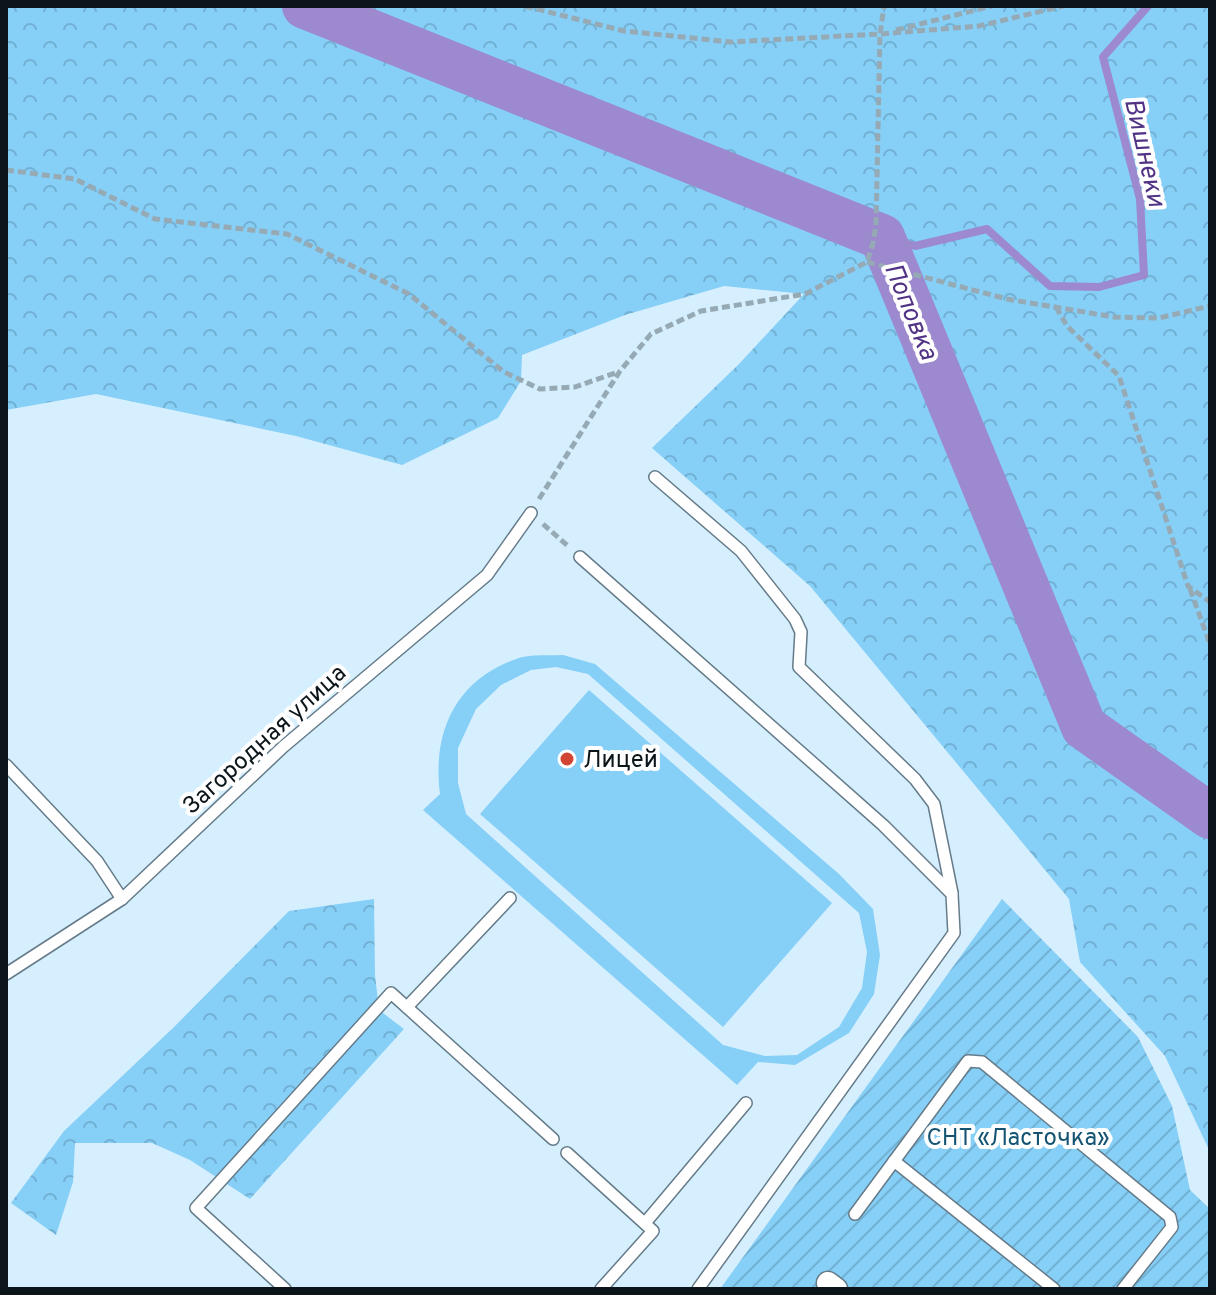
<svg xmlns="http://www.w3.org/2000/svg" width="1216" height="1295" viewBox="0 0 1216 1295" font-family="Overpass,sans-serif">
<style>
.grass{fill:#86cff7;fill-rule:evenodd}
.forest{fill:url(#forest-crowns)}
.garden{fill:url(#garden-furrows)}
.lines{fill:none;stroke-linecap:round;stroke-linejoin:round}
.stream{stroke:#9d89ce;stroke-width:8}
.river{stroke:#9d89ce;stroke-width:46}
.service-casing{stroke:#657b89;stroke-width:14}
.minor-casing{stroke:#657b89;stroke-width:25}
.path{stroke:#96aab5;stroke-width:5;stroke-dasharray:8 4;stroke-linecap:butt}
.service{stroke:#fff;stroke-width:11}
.minor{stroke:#fff;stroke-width:22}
.poi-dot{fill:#d14532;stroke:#fff;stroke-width:3}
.labels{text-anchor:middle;stroke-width:8;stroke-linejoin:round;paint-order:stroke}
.street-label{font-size:24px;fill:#0c151a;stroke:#fff}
.poi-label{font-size:24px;fill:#0c151a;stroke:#fff;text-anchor:start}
.park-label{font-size:24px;fill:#145472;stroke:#fff}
.water-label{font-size:26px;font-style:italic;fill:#503385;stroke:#fff}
</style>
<defs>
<pattern id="forest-crowns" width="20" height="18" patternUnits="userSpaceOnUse" patternTransform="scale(2)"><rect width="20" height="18" fill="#86cff7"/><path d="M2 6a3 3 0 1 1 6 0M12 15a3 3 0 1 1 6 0" fill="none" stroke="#72b1d3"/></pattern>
<pattern id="garden-furrows" width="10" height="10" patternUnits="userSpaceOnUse" patternTransform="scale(2)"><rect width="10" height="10" fill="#86cff7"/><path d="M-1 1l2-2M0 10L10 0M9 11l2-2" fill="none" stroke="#72b1d3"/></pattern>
</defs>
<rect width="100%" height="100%" fill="#d6effe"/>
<!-- grass -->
<g class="grass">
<path d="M563 655 595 664 839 874 873 909 880 955 874 994 849 1033 795 1065 758 1062 737 1085 423 810 440 794C432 731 456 679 519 658 532 654 549 656 563 655ZM556 667 588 674 859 913 867 952 862 988 839 1027 797 1055 765 1056 723 1045 466 814 458 783V748L476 709 501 685 531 670Z"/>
<polygon points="589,690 832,903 723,1027 480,814"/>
</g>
<!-- forest -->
<g class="forest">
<polygon points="6,6 1210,6 1210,1152 1165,1056 1080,962 1069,899 810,586 652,448 739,364 804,294 724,286 625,315 522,355 521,381 498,418 402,465 296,436 96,394 6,410"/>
<polygon points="374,899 375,975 379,1010 404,1029 250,1199 190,1160 152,1143 75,1143 73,1182 56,1235 11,1203 64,1131 173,1028 289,911"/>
</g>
<!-- garden -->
<polygon class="garden" points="1002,899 1138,1037 1172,1106 1190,1190 1210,1209 1210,1289 720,1289"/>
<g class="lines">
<!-- stream -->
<polyline class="stream" points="882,237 915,246 987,229 1050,286 1099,287 1144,275 1140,199 1103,57 1148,6"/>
<!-- river -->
<polyline class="river" points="305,6 882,237 1084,727 1210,816"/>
<defs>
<g id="service">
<polyline points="655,477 741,551 795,619 801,632 799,667 915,779 934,804 952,893"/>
<polyline points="580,557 883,825 952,894 954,933 698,1289"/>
<polyline points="6,765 97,861 122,899"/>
<polyline points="6,974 122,899 283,747 487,575 531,513"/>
<polyline points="407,1007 510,898"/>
<polyline points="567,1153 653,1231 601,1289"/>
<polyline points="894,1161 1054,1289"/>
<polyline points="855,1214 968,1061 982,1062 1170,1217 1172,1227 1123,1289"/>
<polyline points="645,1223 746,1103"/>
<polyline points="285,1289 196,1208 391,993 553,1139"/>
</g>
<polyline id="minor" points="828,1283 836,1289"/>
</defs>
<!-- service casing -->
<use href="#service" class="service-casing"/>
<!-- minor casing -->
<use href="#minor" class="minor-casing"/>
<!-- path -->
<g class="path">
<polyline points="525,6 624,31 731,42 880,34 979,26 1063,6"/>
<polyline points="896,30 992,6"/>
<polyline points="6,170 75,179 155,219 287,234 409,294 504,372 540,389 575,387 618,372"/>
<polyline points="867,262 1007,299 1114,317 1159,318 1210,306"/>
<polyline points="1056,307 1067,326 1119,376 1188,586 1210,602"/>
<polyline points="539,499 620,371 651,334 701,311 805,294 867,262 873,243 876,225 880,34 884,6"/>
<polyline points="543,524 569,547"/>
<polyline points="1190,589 1210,644"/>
</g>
<!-- service -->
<use href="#service" class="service"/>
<!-- minor -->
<use href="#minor" class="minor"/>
</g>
<!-- markers -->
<circle class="poi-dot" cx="567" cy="759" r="8"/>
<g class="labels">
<!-- street labels -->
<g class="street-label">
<text transform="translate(264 739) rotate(-42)" y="8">Загородная улица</text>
</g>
<!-- poi labels -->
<g class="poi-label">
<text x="583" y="767">Лицей</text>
</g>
<!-- park labels -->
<g class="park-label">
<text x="1018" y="1145">СНТ «Ласточка»</text>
</g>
<!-- water labels -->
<g class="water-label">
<text transform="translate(1146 152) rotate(77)" y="9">Вишнеки</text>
<text transform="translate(912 311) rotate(68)" y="9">Поповка</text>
</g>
</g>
<!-- border -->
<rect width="1216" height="1295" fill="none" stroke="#0c151a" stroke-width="16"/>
</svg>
